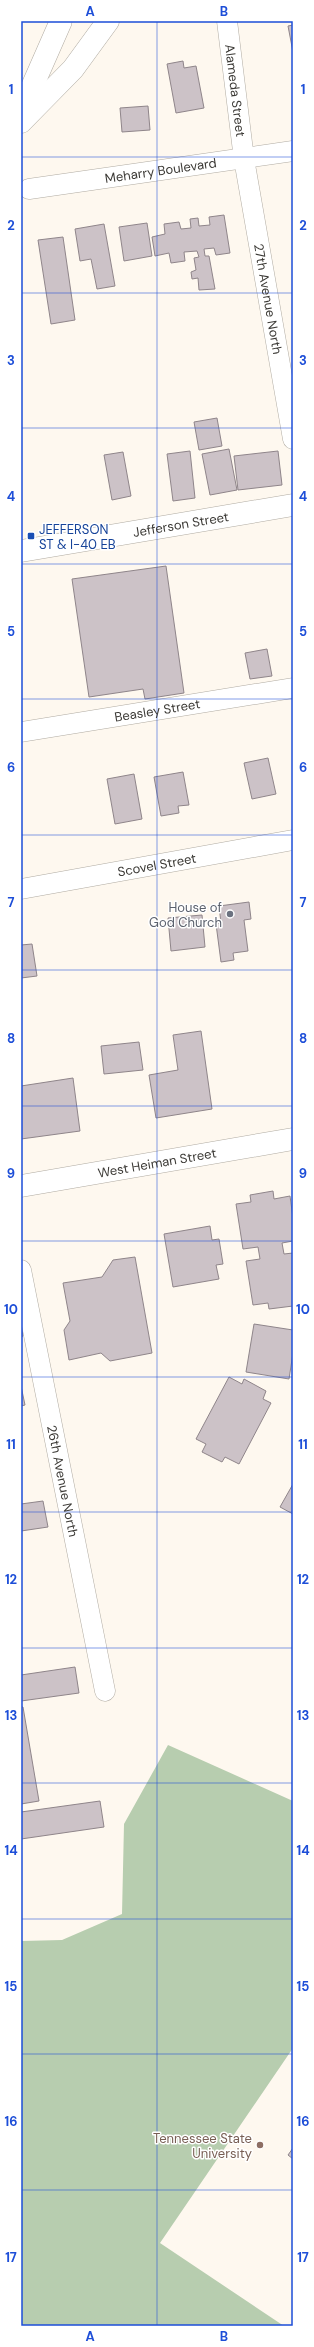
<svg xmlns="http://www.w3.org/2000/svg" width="314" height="2347" viewBox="0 0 314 2347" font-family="'DM Sans',sans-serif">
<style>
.forest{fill:#b7cdaf}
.building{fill:#ccc2c7;stroke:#8f858a}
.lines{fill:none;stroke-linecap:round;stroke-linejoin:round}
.street-casing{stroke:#b0aba2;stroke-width:21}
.secondary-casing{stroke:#b0aba2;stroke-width:23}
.highway-casing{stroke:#b0aba2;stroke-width:23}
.street{stroke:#fff;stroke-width:20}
.secondary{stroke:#fff;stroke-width:22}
.highway{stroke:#fff;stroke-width:22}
.grid{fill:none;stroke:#1d4ed8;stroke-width:1;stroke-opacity:0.55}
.transit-dot{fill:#1a4fb4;stroke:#fff;stroke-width:1.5}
.worship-dot{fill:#6b7280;stroke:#fff;stroke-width:1.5}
.education-dot{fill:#8d6e63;stroke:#fff;stroke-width:1.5}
.labels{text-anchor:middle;stroke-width:3;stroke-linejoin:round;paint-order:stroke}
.street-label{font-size:13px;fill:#3c3a36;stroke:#fff}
.transit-label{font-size:13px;fill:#164399;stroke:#fff;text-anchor:start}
.worship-label{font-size:13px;fill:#5b616d;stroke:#fff;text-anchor:end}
.education-label{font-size:13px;fill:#785e54;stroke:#fff;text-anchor:end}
.neatline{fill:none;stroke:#1d4ed8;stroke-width:1.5}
.grid-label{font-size:13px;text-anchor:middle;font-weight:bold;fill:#1d4ed8}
</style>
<rect width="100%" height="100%" fill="#fef8ef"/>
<!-- forest -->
<polygon class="forest" points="168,1745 293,1801 293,2048 160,2243 284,2326 21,2326 21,1941 62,1940 122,1914 124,1824"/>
<!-- building -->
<g class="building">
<polygon points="293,25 293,52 288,26"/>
<polygon points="183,61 184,68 196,66 204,108 176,113 167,64"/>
<polygon points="148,106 150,130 122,132 120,108"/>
<polygon points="224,215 230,253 216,255 214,248 204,249 205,256 209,256 215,289 199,290 198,278 192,279 191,272 196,270 194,258 199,257 197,251 184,252 185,261 171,263 169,253 155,256 152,237 165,234 164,224 179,222 181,229 191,228 190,219 198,218 199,226 210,225 209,217"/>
<polygon points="147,223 152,256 124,261 119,227"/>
<polygon points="104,224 115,286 97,289 91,259 80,261 75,229"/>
<polygon points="63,237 75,320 51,324 38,240"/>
<polygon points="217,418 222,446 199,450 194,422"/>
<polygon points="229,449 237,490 210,495 202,454"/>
<polygon points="190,451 195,498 173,501 167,454"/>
<polygon points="278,451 282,485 238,490 234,456"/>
<polygon points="123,452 131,496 112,500 104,455"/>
<polygon points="166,566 184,693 145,699 143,689 89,697 72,579"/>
<polygon points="267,649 272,676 250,679 245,653"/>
<polygon points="268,758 276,794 252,799 244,763"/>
<polygon points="183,772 189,805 178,806 179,813 161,816 154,777"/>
<polygon points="134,774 142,819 115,824 107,779"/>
<polygon points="249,902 251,919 244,920 248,951 233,953 234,960 221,962 216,924 221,923 219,906"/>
<polygon points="202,915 205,947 171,951 168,918"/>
<polygon points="32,944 37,976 21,978 21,945"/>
<polygon points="201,1031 212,1109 156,1118 149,1075 178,1070 173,1035"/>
<polygon points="139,1042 143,1070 104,1074 101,1046"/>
<polygon points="73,1078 80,1131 21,1139 21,1086"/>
<polygon points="273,1191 274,1199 290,1196 293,1218 293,1241 282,1243 284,1254 293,1253 293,1306 269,1309 268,1303 253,1305 246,1261 260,1259 258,1247 243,1249 236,1204 251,1202 250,1195"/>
<polygon points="210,1226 212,1240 219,1239 223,1264 216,1265 219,1279 173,1287 164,1234"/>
<polygon points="135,1257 152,1353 110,1361 101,1353 69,1360 64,1330 70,1321 63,1283 102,1277 113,1260"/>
<polygon points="21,1323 23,1336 21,1337"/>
<polygon points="254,1324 293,1330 293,1353 289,1379 246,1372"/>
<polygon points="229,1377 242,1384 244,1379 266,1391 263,1399 271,1403 239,1464 225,1457 222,1462 202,1452 206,1444 196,1439"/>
<polygon points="21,1386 25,1405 21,1406"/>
<polygon points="293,1484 293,1514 280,1507"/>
<polygon points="43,1501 48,1527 21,1531 21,1504"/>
<polygon points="75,1667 79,1693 21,1701 21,1675"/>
<polygon points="21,1707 23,1707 39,1801 21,1804"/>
<polygon points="100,1801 104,1827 21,1839 21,1812"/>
<polygon points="293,2148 293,2159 288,2155"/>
</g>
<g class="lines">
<defs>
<g id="street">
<path id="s1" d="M227 21 244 159 293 439"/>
<path id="s2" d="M29 189 293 151"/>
<path id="s3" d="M21 732 293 688"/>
<path id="s4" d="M21 889 293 840"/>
<path id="s5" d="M21 1270 105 1691"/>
</g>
<g id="secondary">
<path id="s6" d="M21 551 293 505"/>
<path id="s7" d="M21 1186 293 1139"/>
</g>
<g id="highway">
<polyline points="21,112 61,21"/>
<polyline points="21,122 73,69 108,21"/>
</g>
</defs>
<!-- street casing -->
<use href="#street" class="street-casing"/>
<!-- secondary casing -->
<use href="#secondary" class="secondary-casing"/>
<!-- highway casing -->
<use href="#highway" class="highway-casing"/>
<!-- street -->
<use href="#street" class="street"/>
<!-- secondary -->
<use href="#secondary" class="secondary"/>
<!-- highway -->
<use href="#highway" class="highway"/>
</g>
<!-- grid -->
<path class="grid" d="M157 21V2326M21 157H293M21 293H293M21 428H293M21 564H293M21 699H293M21 835H293M21 970H293M21 1106H293M21 1241H293M21 1377H293M21 1512H293M21 1648H293M21 1783H293M21 1919H293M21 2054H293M21 2190H293"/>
<!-- markers -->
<rect class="transit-dot" x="27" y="532" width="8" height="8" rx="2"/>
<circle class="worship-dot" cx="230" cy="914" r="4"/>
<circle class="education-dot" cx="260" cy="2145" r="4"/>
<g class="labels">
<!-- street labels -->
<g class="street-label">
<text dy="5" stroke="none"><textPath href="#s1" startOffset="70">Alameda Street</textPath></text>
<text dy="5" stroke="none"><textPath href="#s2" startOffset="133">Meharry Boulevard</textPath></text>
<text dy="5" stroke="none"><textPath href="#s1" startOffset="281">27th Avenue North</textPath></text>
<text dy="5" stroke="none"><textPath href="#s6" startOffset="162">Jefferson Street</textPath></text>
<text dy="5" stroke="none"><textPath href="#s3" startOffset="138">Beasley Street</textPath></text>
<text dy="5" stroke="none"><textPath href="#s4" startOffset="138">Scovel Street</textPath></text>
<text dy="5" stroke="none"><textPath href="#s7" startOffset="138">West Heiman Street</textPath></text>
<text dy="5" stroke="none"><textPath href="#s5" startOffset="215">26th Avenue North</textPath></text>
</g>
<!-- transit labels -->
<g class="transit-label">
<text x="39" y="534">JEFFERSON<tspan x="39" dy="15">ST &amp; I-40 EB</tspan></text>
</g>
<!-- worship labels -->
<g class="worship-label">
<text x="222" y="912">House of<tspan x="222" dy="15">God Church</tspan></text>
</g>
<!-- education labels -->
<g class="education-label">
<text x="252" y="2143">Tennessee State<tspan x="252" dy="15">University</tspan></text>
</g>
</g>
<!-- border -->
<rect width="314" height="2347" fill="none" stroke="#ffffff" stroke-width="44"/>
<rect x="22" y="22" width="270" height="2303" class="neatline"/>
<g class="grid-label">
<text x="90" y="16">A</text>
<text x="224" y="16">B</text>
<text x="11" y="94">1</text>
<text x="303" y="94">1</text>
<text x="11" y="230">2</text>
<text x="303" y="230">2</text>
<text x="11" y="365">3</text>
<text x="303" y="365">3</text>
<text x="11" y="501">4</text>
<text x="303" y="501">4</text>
<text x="11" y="636">5</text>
<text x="303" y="636">5</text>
<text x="11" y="772">6</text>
<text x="303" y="772">6</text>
<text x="11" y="907">7</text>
<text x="303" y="907">7</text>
<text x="11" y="1043">8</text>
<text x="303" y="1043">8</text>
<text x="11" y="1178">9</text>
<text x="303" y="1178">9</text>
<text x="11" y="1314">10</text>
<text x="303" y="1314">10</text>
<text x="11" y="1449">11</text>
<text x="303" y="1449">11</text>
<text x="11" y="1584">12</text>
<text x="303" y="1584">12</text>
<text x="11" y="1720">13</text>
<text x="303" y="1720">13</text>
<text x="11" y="1855">14</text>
<text x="303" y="1855">14</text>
<text x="11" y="1991">15</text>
<text x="303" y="1991">15</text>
<text x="11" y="2126">16</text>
<text x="303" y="2126">16</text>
<text x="11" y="2262">17</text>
<text x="303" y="2262">17</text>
<text x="90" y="2341">A</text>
<text x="224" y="2341">B</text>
</g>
</svg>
